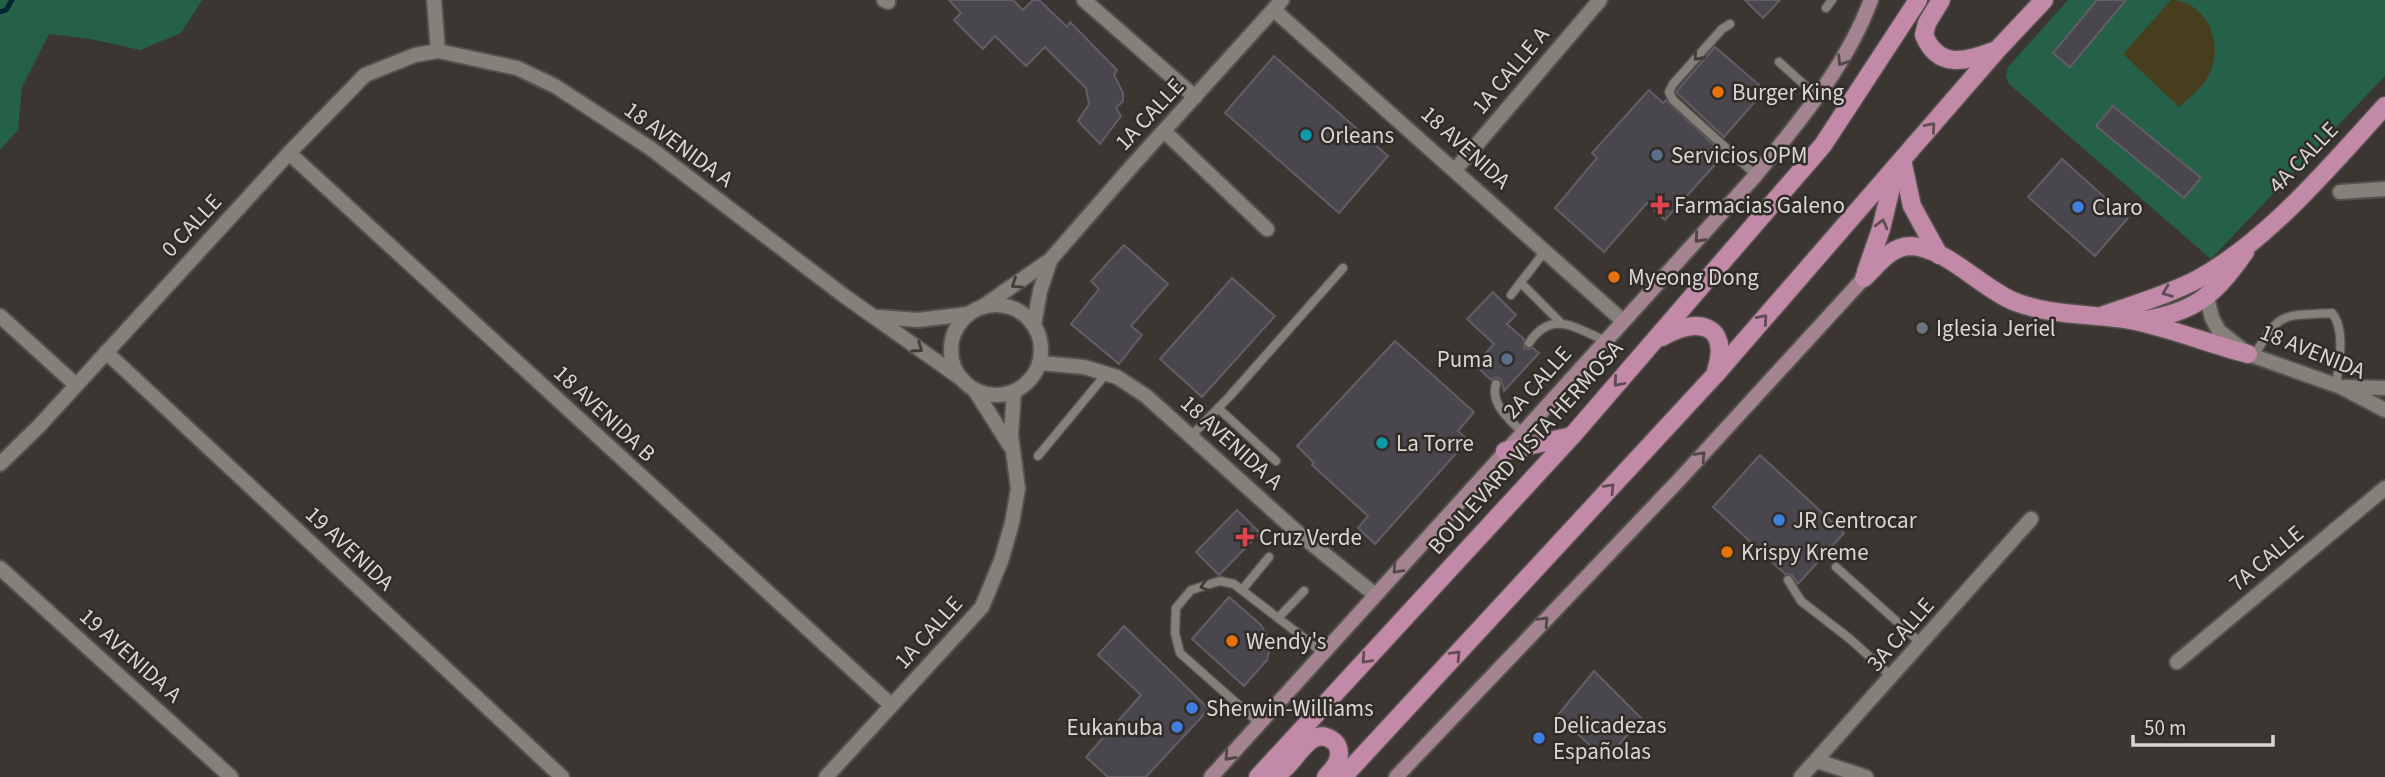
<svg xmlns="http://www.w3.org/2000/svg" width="2385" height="777" viewBox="0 0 2385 777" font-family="'Source Sans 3',sans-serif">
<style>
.green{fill:#256049}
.sand{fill:#473e1e}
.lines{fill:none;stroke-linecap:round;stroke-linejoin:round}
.stream{stroke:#022433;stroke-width:5}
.building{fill:#49474d;stroke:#615e65;stroke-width:2}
.lane-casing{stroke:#55524d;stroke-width:11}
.street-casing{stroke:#55524d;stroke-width:18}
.secondary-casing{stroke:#55524d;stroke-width:18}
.primary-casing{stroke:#55524d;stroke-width:21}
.lane{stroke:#858079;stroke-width:8}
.street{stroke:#858079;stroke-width:14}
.secondary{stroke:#a48491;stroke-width:14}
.primary{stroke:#c389a9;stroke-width:18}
.oneway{stroke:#413d37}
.oneway2{stroke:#534647}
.oneway3{stroke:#634d54}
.food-dot{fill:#e8710a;stroke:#302c27;stroke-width:2.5}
.culture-dot{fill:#0f9aa8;stroke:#302c27;stroke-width:2.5}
.service-dot{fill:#5c6f8a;stroke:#302c27;stroke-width:2.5}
.health-dot{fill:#e0444e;stroke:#302c27;stroke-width:2.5}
.shop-dot{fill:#3f7fe0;stroke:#302c27;stroke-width:2.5}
.worship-dot{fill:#6b7280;stroke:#302c27;stroke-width:2.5}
.labels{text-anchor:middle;stroke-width:5;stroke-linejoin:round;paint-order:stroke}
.street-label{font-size:23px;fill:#d9d6d3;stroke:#302c27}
.poi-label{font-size:23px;fill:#d9d6d3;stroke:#302c27;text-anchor:start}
</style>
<rect width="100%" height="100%" fill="#3b3631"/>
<!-- green -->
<g class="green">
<polygon points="0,0 202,0 181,33 140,50 90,39 49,34 22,87 18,130 0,150"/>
<polygon points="2068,0 2385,0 2385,76 2211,259 2009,84 2006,76 2008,67"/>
</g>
<!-- sand -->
<path class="sand" d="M2171 0C2204 0 2224 41 2211 70 2205 86 2191 96 2179 107L2123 54Z"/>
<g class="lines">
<!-- stream -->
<polyline class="stream" points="0,12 6,10 12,0"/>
</g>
<!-- building -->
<g class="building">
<polygon points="949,0 1013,0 1023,10 1033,0 1039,0 1067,27 1070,22 1117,70 1114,75 1123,93 1123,101 1116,108 1121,116 1100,144 1078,121 1089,104 1086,88 1045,47 1026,66 995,36 983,49 954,20 961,13"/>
<polygon points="1745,0 1780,0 1763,18"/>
<polygon points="2097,0 2126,0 2070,67 2053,53"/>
<polygon points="1715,47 1765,90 1724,137 1676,92"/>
<polygon points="1274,56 1388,156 1339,213 1225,113"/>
<polygon points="1649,90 1663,103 1666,100 1716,147 1714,149 1722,157 1665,220 1647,203 1604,252 1555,208 1597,158 1592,153"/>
<polygon points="2113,106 2201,178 2184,198 2096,126"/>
<polygon points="2062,159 2128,218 2095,256 2028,197"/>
<polygon points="1124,245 1168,284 1131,326 1142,335 1119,364 1071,324 1099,289 1091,281"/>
<polygon points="1232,278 1275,316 1202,397 1160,359"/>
<polygon points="1493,292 1516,315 1507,324 1524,339 1524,348 1529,349 1533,348 1539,353 1504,391 1501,379 1496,377 1491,380 1475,365 1494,344 1467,319"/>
<polygon points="1395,341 1474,412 1458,431 1468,440 1375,544 1358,528 1368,516 1312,465 1314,463 1297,446"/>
<polygon points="1760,455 1844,533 1798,584 1792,575 1785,574 1713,507"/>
<polygon points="1237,510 1260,533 1219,575 1196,552"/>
<polygon points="1229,597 1261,625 1271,643 1267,660 1244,686 1192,639"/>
<polygon points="1124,626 1209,709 1146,777 1108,777 1086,757 1141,695 1098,655"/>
<polygon points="1594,671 1642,719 1605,760 1558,715"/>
</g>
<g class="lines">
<defs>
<g id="lane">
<polyline points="1826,8 1832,0"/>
<polyline points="1730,24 1722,29 1673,84 1669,92 1673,100 1756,175"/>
<polyline points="1779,62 1818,97"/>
<polyline points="1521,283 1560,322"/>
<polyline points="1511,295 1545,251"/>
<path d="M1529 343C1552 309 1575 328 1606 341"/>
<path d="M2254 356C2280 311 2281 316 2332 313 2346 330 2339 365 2336 385"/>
<path d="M1496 384C1490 404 1509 419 1522 432"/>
<polyline points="1218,408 1276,461"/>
<polyline points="1191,436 1229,397 1343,268"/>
<polyline points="1038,456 1106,374"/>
<polyline points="1836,567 1922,644"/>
<polyline points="1788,580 1801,601 1850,639 1892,677"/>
<polyline points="1242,590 1269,557"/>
<polyline points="1278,618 1304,591"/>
<polyline points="1259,723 1180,653 1175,633 1176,608 1191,590 1220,581 1234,584 1322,652"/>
</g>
<g id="street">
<polyline points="434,0 438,51"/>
<polyline points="884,0 888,2"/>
<polyline points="1084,0 1195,97"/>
<polyline points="1274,10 1623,321"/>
<polyline points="1164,131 1267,229"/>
<polyline points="289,153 891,705"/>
<polyline points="1455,170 1600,0"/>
<polyline points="2340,192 2385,189"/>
<polyline points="2207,298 2212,318 2219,331 2248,354 2341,387 2385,410"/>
<circle cx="996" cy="350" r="45"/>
<polyline points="982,307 1050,260 1132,166 1282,0"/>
<polyline points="0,316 76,385"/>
<polyline points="878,317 918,320 968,314"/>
<polyline points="1034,325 1040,291 1050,261"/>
<polyline points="106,352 562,777"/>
<polyline points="1040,363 1084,367 1117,377 1146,396 1297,532 1374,594"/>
<polyline points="2344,387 2385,388"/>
<polyline points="974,389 1010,446"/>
<polyline points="0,464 39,426 289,153 365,75 415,55 438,51 517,68 555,86 650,148 843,295 963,380"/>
<polyline points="0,568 231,777"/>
<polyline points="2177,662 2385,488"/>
<polyline points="1817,761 1866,777"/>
<polyline points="826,777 982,607 1001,561 1012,523 1018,489 1011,435 1014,392"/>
<polyline points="1801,777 2031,519"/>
</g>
<g id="secondary">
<path d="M1211 777 1756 175C1800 120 1846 67 1871 0"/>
<polyline points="1396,777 1679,480 1864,278"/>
</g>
<g id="primary">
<path d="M1941 0 1927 23 1924 35C1938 69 1965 62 1994 51"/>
<polyline points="1902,160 1912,206 1939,255"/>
<polyline points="1866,272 1881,229 1895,171"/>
<path d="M1864 278C1877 266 1890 246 1911 246 1947 248 1980 287 2013 301 2052 317 2095 313 2135 321 2172 329 2210 344 2248 354"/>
<path d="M2104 315C2135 304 2168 295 2198 279 2269 240 2331 165 2385 106"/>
<path d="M2138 321C2194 313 2213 297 2245 252"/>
<path d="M1662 337C1697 316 1731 324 1716 371"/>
<polyline points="1505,451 1572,436"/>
<polyline points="1258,777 1572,436 1823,145 1918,0"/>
<path d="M1264 777C1269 775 1276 774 1280 772 1295 764 1310 724 1332 740 1337 743 1339 747 1339 754 1339 764 1332 770 1326 777"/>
<polyline points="1343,777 1715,375 1997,50 2044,0"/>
</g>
</defs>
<!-- lane casing -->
<use href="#lane" class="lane-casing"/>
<!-- street casing -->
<use href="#street" class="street-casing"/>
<!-- secondary casing -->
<use href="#secondary" class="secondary-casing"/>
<!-- primary casing -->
<use href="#primary" class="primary-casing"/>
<!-- lane -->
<use href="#lane" class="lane"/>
<!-- street -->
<use href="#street" class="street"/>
<!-- secondary -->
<use href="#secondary" class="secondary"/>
<!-- primary -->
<use href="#primary" class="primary"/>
</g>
<!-- one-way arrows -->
<defs><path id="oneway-chevron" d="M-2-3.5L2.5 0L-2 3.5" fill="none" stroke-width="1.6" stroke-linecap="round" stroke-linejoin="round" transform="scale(1.75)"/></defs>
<g class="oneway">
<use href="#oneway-chevron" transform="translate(1698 56) rotate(132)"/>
<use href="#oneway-chevron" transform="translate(1016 284) rotate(146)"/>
<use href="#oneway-chevron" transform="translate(918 348) rotate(35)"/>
<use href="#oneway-chevron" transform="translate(1205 586) rotate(163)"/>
</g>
<g class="oneway2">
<use href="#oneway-chevron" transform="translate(1842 61) rotate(123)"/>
<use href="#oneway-chevron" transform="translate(1699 238) rotate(132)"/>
<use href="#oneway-chevron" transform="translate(1701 456) rotate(-47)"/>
<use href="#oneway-chevron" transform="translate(1397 569) rotate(133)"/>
<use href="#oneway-chevron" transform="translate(1544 621) rotate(-47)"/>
<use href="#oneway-chevron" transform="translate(1229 756) rotate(132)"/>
</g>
<g class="oneway3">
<use href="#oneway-chevron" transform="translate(1931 127) rotate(-49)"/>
<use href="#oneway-chevron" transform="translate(1882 224) rotate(-75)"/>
<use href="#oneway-chevron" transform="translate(2167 292) rotate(159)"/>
<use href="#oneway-chevron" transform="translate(1763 319) rotate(-49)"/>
<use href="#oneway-chevron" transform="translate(1618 382) rotate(131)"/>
<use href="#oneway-chevron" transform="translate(1610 488) rotate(-47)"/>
<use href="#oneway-chevron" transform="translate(1456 655) rotate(-47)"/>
<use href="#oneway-chevron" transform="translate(1366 659) rotate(133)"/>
</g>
<!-- markers -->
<g class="food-dot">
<circle cx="1718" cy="92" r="7"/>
<circle cx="1614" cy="277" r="7"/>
<circle cx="1727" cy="552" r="7"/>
<circle cx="1232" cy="641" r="7"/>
</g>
<g class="culture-dot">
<circle cx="1306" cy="135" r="7"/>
<circle cx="1382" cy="443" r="7"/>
</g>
<g class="service-dot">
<circle cx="1657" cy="155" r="7"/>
<circle cx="1507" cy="359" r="7"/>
</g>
<g class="health-dot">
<path d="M1656.5 194.5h7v7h7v7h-7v7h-7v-7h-7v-7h7z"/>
<path d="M1241.5 526.5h7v7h7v7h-7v7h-7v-7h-7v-7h7z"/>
</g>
<g class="shop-dot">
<circle cx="2078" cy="207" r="7"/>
<circle cx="1779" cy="520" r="7"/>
<circle cx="1192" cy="708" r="7"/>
<circle cx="1177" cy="727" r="7"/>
<circle cx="1539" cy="738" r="7"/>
</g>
<circle class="worship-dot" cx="1922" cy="328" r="7"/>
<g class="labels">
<!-- street labels -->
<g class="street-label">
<text transform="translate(1510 70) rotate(-50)" y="8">1A CALLE A</text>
<text transform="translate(1149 114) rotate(-47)" y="8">1A CALLE</text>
<text transform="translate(679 144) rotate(36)" y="8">18 AVENIDA A</text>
<text transform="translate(1466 147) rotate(42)" y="8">18 AVENIDA</text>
<text transform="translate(2303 157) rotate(-46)" y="8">4A CALLE</text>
<text transform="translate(191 225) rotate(-47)" y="8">0 CALLE</text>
<text transform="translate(2313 351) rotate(22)" y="8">18 AVENIDA</text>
<text transform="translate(1537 382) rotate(-48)" y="8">2A CALLE</text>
<text transform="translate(605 413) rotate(43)" y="8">18 AVENIDA B</text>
<text transform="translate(1232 442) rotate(42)" y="8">18 AVENIDA A</text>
<text transform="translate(1525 447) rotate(-48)" y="8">BOULEVARD VISTA HERMOSA</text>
<text transform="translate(350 548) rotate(43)" y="8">19 AVENIDA</text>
<text transform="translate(2266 558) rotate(-40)" y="8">7A CALLE</text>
<text transform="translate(928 632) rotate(-48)" y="8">1A CALLE</text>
<text transform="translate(1900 634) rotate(-49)" y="8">3A CALLE</text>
<text transform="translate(131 655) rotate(42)" y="8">19 AVENIDA A</text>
</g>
<!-- poi labels -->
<g class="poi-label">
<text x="1732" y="100">Burger King</text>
<text x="1320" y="143">Orleans</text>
<text x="1671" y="163">Servicios OPM</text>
<text x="1674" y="213">Farmacias Galeno</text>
<text x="2092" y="215">Claro</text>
<text x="1628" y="285">Myeong Dong</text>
<text x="1936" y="336">Iglesia Jeriel</text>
<text x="1493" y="367" text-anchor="end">Puma</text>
<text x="1396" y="451">La Torre</text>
<text x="1793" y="528">JR Centrocar</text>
<text x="1259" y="545">Cruz Verde</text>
<text x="1741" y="560">Krispy Kreme</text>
<text x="1246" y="649">Wendy's</text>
<text x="1206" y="716">Sherwin-Williams</text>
<text x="1553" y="733">Delicadezas<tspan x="1553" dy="26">Españolas</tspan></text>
<text x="1163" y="735" text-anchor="end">Eukanuba</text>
</g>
</g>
<!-- scale -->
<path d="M2133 735v10h140v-10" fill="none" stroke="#d9d6d3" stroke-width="3.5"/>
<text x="2144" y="735" font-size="21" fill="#d9d6d3" stroke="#302c27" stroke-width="5" paint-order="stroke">50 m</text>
</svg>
